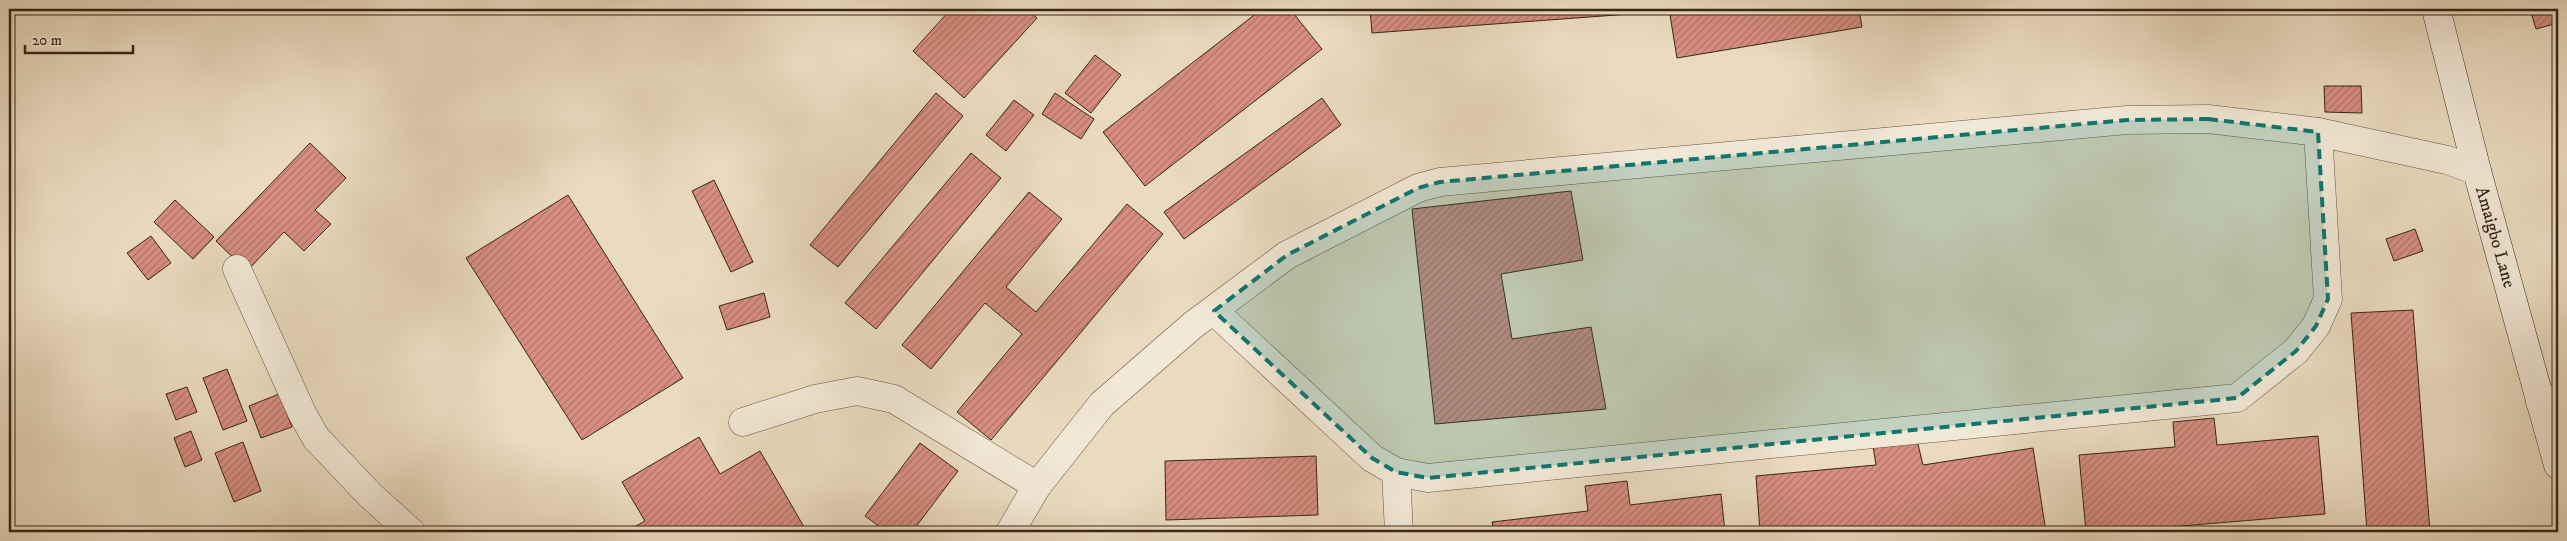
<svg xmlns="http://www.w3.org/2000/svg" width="2567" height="541" viewBox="0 0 2567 541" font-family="'IM FELL DW Pica',serif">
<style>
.building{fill:url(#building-hatch);stroke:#382615}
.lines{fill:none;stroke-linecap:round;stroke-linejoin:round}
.minor-casing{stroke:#645340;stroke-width:29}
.secondary-casing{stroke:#382615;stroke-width:29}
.minor{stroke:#f1e8d6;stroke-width:28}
.secondary{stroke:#f1e8d6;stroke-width:28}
.marked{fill:#0f766e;fill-opacity:0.2;stroke:#0f766e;stroke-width:4;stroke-dasharray:10 6;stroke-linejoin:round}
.labels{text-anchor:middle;stroke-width:5;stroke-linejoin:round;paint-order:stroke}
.street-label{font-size:18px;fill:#382615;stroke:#f1e8d6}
</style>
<defs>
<pattern id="building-hatch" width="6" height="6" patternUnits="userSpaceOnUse" patternTransform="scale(1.25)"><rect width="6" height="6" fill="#d88e81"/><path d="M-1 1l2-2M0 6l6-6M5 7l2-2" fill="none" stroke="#b07468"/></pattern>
</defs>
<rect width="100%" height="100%" fill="#eadbc0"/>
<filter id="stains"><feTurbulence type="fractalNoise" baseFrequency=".004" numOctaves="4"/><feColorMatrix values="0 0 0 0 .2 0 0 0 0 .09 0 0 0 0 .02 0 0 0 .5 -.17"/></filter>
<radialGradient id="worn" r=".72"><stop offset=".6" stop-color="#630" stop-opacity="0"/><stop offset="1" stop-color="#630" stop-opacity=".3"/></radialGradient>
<!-- building -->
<g class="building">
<polygon points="951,9 1026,9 1037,18 964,98 913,51"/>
<polygon points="1262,9 1290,9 1322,49 1145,186 1103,132"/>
<polygon points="1370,9 1630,9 1630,14 1372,33"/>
<polygon points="1669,9 1859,9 1862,27 1677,58"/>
<polygon points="2530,9 2555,9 2558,23 2536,29"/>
<polygon points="1095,55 1121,75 1091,113 1065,93"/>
<polygon points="2324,86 2361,86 2362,113 2325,112"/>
<polygon points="936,93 963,116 838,267 810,245"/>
<polygon points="1055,93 1094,119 1081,139 1042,114"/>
<polygon points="1322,98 1341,125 1184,239 1164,212"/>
<polygon points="1014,100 1034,115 1006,151 986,135"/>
<polygon points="310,143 346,178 315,210 331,224 304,251 284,232 247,271 216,241"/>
<polygon points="971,153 1001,178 876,329 845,303"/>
<polygon points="714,180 753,262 731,272 692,191"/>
<polygon points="1571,191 1583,260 1501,274 1512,339 1591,327 1606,409 1435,424 1412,209"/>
<polygon points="1029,192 1062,219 1006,287 1036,312 1127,204 1163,234 991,440 957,412 1022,334 985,303 931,369 902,345"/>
<polygon points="568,195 683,378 582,440 466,258"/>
<polygon points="175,200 214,237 193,259 154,222"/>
<polygon points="2415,229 2423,251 2394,261 2386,239"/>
<polygon points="151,236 171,263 148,280 127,253"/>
<polygon points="764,293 770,317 727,330 719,306"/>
<polygon points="2413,310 2430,532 2367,532 2351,313"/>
<polygon points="227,369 247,421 223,430 203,378"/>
<polygon points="187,387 197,412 176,420 166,394"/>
<polygon points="279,394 292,427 261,438 249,406"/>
<polygon points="2214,418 2217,445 2318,436 2325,514 2110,532 2086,532 2079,455 2175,447 2173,422"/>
<polygon points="191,431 202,460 185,467 174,438"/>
<polygon points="1916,436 1923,465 2033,448 2046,532 1760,532 1756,476 1876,465 1872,440"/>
<polygon points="699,437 720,474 760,451 807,532 625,532 645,521 622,482"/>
<polygon points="243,442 261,491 234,502 215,453"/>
<polygon points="920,443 958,471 912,532 887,532 865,516"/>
<polygon points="1316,456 1318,515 1166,520 1165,461"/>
<polygon points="1627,481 1630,505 1721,494 1725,532 1494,532 1492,522 1588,511 1585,486"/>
</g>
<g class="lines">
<defs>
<g id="minor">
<polyline points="237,269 302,413 316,438 370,495 411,532"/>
<polyline points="1214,311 1372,458 1396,472 1428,478 2237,398 2296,351 2316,326 2328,299 2318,132"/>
<polyline points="2540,402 2558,399"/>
<polyline points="743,422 815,399 857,391 894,399 1037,486"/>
<polyline points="1396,472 1399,532"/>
<polyline points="1010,532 1037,486 1102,404 1193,325 1287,255 1418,188 1440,182 2127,120 2208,119 2318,132 2447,160 2477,171"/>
</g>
<polyline id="secondary" points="2436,9 2477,171 2558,465"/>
</defs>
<!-- minor casing -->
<use href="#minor" class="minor-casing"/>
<!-- secondary casing -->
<use href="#secondary" class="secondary-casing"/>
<!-- minor -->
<use href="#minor" class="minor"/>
<!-- secondary -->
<use href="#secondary" class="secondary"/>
</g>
<!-- marked area -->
<path class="marked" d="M2208 119 2318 132 2328 299 2316 326 2296 351 2237 398 1428 478 1396 472 1372 458 1214 311 1287 255 1418 188 1440 182 2127 120Z"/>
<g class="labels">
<!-- street labels -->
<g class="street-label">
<text transform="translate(2496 237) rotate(74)" y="6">Amaigbo Lane</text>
</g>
</g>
<!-- margin -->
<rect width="2567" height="541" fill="none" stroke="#eadbc0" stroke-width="30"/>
<rect x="10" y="10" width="2547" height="521" fill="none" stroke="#382615" stroke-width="2.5"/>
<rect x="15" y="15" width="2537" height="511" fill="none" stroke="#382615"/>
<!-- scale -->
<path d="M25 45v8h108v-8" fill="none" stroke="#382615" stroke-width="2.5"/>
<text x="32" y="45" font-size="15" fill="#382615" stroke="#f1e8d6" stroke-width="4" paint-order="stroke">20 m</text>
<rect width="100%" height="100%" filter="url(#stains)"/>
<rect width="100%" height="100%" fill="url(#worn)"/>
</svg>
